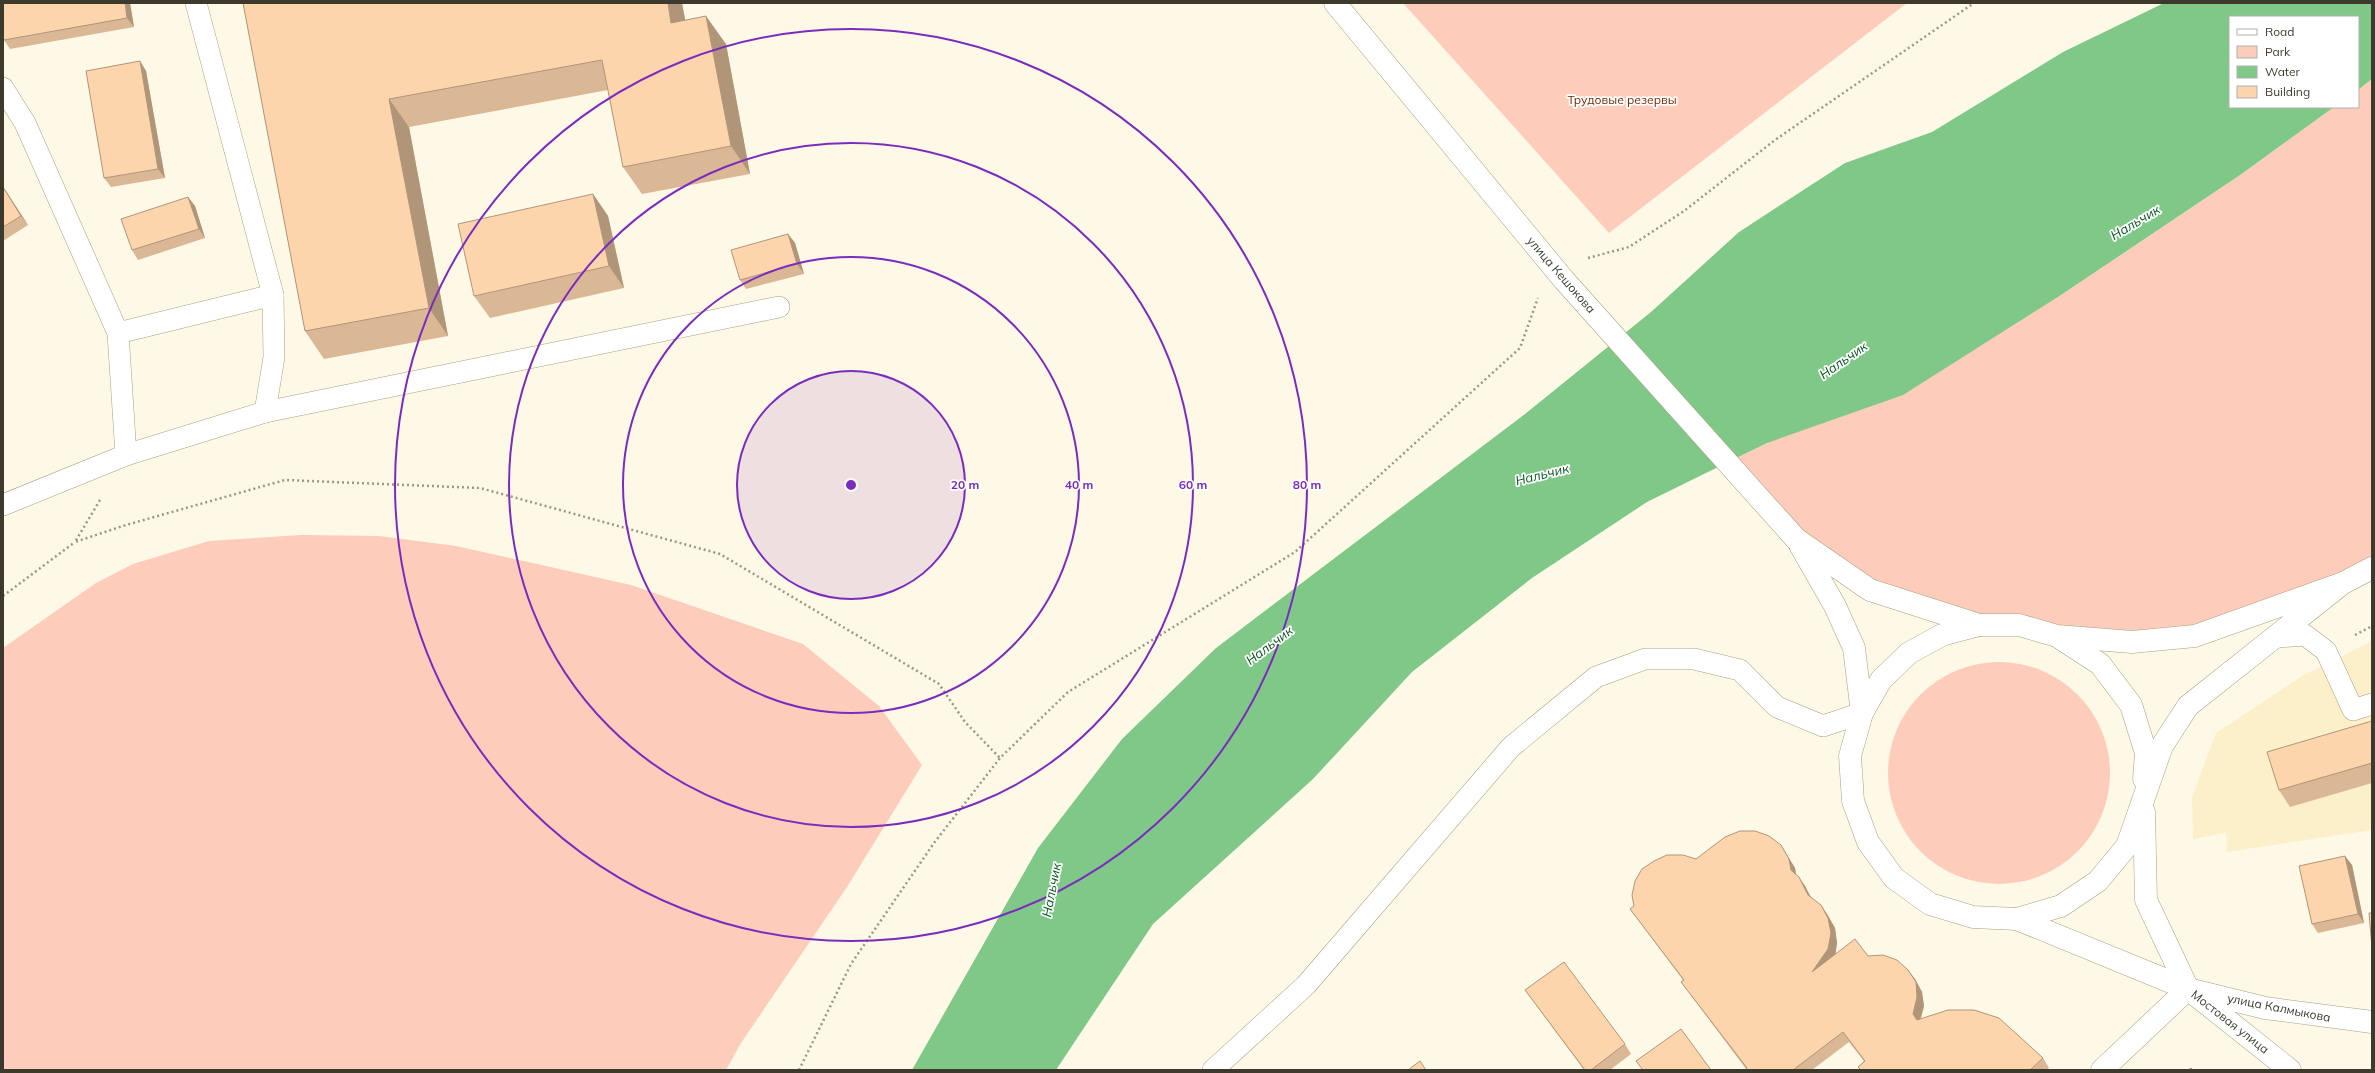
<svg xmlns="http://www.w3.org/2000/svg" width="2375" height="1073" viewBox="0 0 2375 1073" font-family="Mulish,sans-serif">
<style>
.built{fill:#fbf0c9}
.green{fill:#feccba}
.water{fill:#80c888}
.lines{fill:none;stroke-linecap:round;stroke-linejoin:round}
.lane-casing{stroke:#a89f81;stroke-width:22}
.street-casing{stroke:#a89f81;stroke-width:23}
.secondary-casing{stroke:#a89f81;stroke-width:23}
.path{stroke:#9b9888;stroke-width:2.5;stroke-dasharray:2 3;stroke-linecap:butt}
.lane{stroke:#fff;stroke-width:21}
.street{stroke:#fff;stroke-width:22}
.secondary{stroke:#fff;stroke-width:22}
.wall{fill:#dab795}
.shaded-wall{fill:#b19579}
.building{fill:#fdd5ad;stroke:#b19579}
.ring{fill:none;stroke:#7b2cbf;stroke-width:2}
.labels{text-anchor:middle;stroke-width:3.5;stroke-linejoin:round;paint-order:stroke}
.park-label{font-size:12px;fill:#762804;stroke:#fff}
.street-label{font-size:12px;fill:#3d3a2d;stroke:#fff}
.water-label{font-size:13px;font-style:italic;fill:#03571d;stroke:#fff}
.centre{fill:#7b2cbf;stroke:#fff;stroke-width:2}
.ring-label{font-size:12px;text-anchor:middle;font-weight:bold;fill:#7b2cbf;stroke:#fff;stroke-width:3.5;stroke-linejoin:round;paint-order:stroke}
</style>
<rect width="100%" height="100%" fill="#fef9e6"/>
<!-- built -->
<polygon class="built" points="2372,641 2372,830 2227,852 2226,833 2193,839 2192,797 2216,733 2302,676"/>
<!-- green -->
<g class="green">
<polygon points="1403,3 1907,3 1609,233"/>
<polygon points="2372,79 2372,568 2195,636 2057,636 1870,590 1727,463 2061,295 2243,173 2334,107 2358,107 2358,90"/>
<polygon points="301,535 379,536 456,546 631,585 803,644 879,706 922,765 847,887 741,1043 726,1070 3,1070 3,648 96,583 133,564 209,541"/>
<circle cx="1999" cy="773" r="111"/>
</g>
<!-- water -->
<polygon class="water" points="2164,3 2372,3 2372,79 2358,90 2358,17 2230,17 2230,107 2334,107 2243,173 2061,295 1903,395 1767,443 1647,502 1532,578 1412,672 1313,779 1153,924 1056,1070 912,1070 1038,848 1122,739 1216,648 1525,414 1651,312 1739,232 1845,163 1932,132 2063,52"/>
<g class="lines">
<defs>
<g id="lane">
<polyline points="3,88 25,123 118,333 126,455"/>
<polyline points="118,333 273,295"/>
<polyline points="265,412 779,307"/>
<polyline points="3,505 126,455 265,412 274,357 273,295 196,3"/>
<polyline points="2277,637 2305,635 2326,651 2353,710 2372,704"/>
<polyline points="1213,1070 1306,985 1511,747 1596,677 1645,659 1694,659 1740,670 1777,707 1823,726 1862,713"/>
</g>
<polyline id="street" points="2102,1070 2188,989"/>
<g id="secondary">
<polyline points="1335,3 1564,280 1796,539 1870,590 1979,625"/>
<polyline points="1800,545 1835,606 1854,648 1862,713"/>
<polyline points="2343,583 2188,706 2162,746 2127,846 2098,881 2061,906 2017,919 1973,917 1930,904 1894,878 1868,842 1853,801 1850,756 1862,713 1881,680 1909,653 1942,635 1979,625 2019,625 2057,636 2132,642 2195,636 2343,583 2372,568"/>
<polyline points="2060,638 2100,664 2131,705 2146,753 2144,779"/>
<polyline points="2144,812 2146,900 2188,989 2290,1070"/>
<polyline points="2017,919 2188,989 2265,1008 2372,1022"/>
</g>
</defs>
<!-- lane casing -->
<use href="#lane" class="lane-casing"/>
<!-- street casing -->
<use href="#street" class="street-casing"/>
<!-- secondary casing -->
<use href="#secondary" class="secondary-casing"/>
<!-- path -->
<g class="path">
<polyline points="1588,258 1629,247 1684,211 1775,140 1974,3"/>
<polyline points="100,500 75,542 126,525 285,480 480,488 720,554 939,684 965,722 1000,758"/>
<polyline points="3,596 75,542"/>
<polyline points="2355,635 2372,626"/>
<polyline points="799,1070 851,964 934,843 1000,758 1068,692 1295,552 1520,348 1538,298"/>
</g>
<!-- lane -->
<use href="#lane" class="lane"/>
<!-- street -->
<use href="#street" class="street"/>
<!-- secondary -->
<use href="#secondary" class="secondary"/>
</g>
<!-- wall -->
<g class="wall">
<polygon points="3,3 130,3 134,27 10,49 4,40"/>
<polygon points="243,3 682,3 685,20 726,44 750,174 642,194 623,167 608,90 409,127 448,336 324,359 305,331"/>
<polygon points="140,61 146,71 165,178 111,187 104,178"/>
<polygon points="3,187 28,225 3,241"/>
<polygon points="593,194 608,216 624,288 490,318 474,296"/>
<polygon points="188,197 195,206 205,238 138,260 132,250"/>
<polygon points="788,234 795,243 804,274 746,289 740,280"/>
<polygon points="2372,721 2372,783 2290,807 2279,790"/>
<polygon points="1787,855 1795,868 1796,875 1805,886 1811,897 1827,914 1835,928 1837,943 1835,953 1868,956 1915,979 1922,992 1924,1006 1921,1019 2043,1058 2049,1068 2046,1070 1860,1070 1858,1067 1864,1061 1849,1042 1812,1070 1745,1070 1746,1069 1681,982 1683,980 1630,909 1696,859"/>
<polygon points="2345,856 2352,865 2364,923 2318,933 2312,924"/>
<polygon points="1525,990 1625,1044 1631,1054 1610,1070 1584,1070"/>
</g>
<!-- shaded-wall -->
<g class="shaded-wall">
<polygon points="125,3 130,3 134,27 127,18"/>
<polygon points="668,3 682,3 691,51 671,23"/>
<polygon points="706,16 726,44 750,174 731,146"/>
<polygon points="140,61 146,71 165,178 158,169"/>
<polygon points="389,99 409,127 448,336 429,308"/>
<polygon points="3,187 6,191 28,225 21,216"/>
<polygon points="593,194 608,216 624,288 609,266"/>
<polygon points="188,197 195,206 205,238 199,229"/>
<polygon points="788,234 795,243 804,274 797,264"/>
<polygon points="1781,845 1787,855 1795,868 1797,879 1791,870"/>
<polygon points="2345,856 2352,865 2364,923 2358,914"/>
<polygon points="1799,877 1805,886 1814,904 1808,895"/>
<polygon points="1821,905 1827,914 1835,928 1837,943 1835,958 1812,972"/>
<polygon points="1908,970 1915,979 1922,992 1924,1006 1919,1023 1913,1014"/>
</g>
<!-- building -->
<g class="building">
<polygon points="3,3 125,3 127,18 4,40 3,36"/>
<polygon points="243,3 668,3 671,23 706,16 731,146 623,167 602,60 389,99 429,308 305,331"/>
<polygon points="140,61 158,169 104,178 86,71"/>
<polygon points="3,187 21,216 3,227"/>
<polygon points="593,194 609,266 474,296 458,224"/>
<polygon points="188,197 199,229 132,250 121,219"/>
<polygon points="788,234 797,264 740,280 731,250"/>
<polygon points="2372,721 2372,763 2279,790 2267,752"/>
<polygon points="1740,831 1755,831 1769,836 1781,845 1789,859 1791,870 1799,877 1808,895 1821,905 1828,918 1831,933 1828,949 1812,972 1855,939 1868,956 1883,955 1897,960 1908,970 1916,982 1917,997 1913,1014 1917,1020 1948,1010 1974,1010 1999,1018 2043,1058 2030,1070 1861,1070 1858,1067 1865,1061 1843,1032 1793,1070 1745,1070 1747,1068 1681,982 1684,980 1630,909 1634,906 1632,895 1635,881 1642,869 1654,861 1667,855 1683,855 1696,859 1725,837"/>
<polygon points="2345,856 2358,914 2312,924 2299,866"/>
<polygon points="2369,913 2372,913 2372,947"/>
<polygon points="1564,962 1625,1044 1591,1070 1585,1070 1525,990"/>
<polygon points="1681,1029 1711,1070 1643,1070 1636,1061"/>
<polygon points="1420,1061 1426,1070 1408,1070"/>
<polygon points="2191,1068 2193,1070 2188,1070"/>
</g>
<!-- distance rings -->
<circle cx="851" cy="485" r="114" fill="#7b2cbf" fill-opacity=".12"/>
<g class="ring">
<circle cx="851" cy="485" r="114"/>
<circle cx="851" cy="485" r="228"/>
<circle cx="851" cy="485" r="342"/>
<circle cx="851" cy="485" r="456"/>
</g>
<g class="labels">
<!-- park labels -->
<g class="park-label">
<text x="1622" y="104">Трудовые резервы</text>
</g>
<!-- street labels -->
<g class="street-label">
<text transform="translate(1561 275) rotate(49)" y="4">улица Кешокова</text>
<text transform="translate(2279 1008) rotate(11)" y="4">улица Калмыкова</text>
<text transform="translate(2230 1022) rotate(38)" y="4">Мостовая улица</text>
</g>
<!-- water labels -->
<g class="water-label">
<text transform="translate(2135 222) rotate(-31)" y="5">Нальчик</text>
<text transform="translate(1843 360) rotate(-35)" y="5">Нальчик</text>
<text transform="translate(1542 474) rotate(-14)" y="5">Нальчик</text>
<text transform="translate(1269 645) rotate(-37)" y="5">Нальчик</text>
<text transform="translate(1051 890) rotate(-79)" y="5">Нальчик</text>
</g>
</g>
<circle cx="851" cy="485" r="6" class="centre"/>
<g class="ring-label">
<text x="965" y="489">20 m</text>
<text x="1079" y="489">40 m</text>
<text x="1193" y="489">60 m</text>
<text x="1307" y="489">80 m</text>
</g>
<!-- border -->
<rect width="2375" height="1073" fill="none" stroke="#3d3a2d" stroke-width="8"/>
<!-- legend -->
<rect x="2229" y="16" width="130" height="92" fill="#ffffff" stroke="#b1b0ab"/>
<rect x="2237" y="29" width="20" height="6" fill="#ffffff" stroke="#b1b0ab"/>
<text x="2265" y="36" font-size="12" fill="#3d3a2d">Road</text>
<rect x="2237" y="46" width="20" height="12" fill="#feccba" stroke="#b1b0ab"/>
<text x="2265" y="56" font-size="12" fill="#3d3a2d">Park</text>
<rect x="2237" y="66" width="20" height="12" fill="#80c888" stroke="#b1b0ab"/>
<text x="2265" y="76" font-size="12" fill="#3d3a2d">Water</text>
<rect x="2237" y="86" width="20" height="12" fill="#fdd5ad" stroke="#b1b0ab"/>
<text x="2265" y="96" font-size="12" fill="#3d3a2d">Building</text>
</svg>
